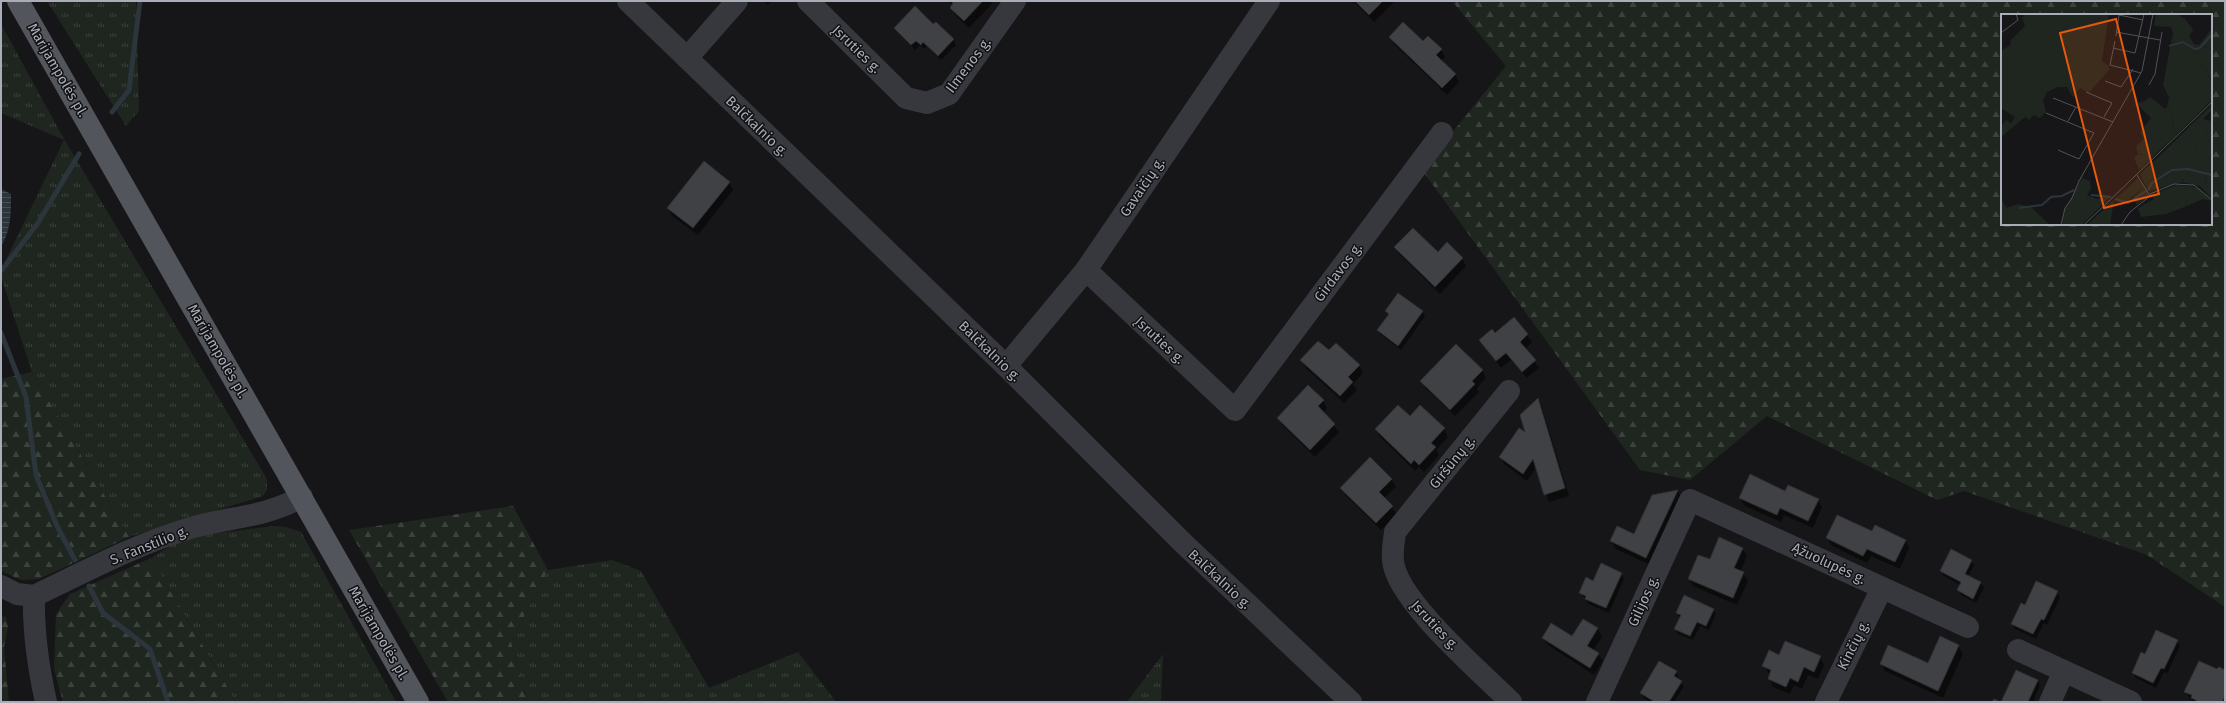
<svg xmlns="http://www.w3.org/2000/svg" width="2226" height="703" viewBox="0 0 2226 703" font-family="'Fira Sans',sans-serif">
<style>
.grass{fill:url(#grass-tufts)}
.forest{fill:url(#forest-firs);fill-rule:evenodd}
.water{fill:url(#water-rules)}
.shadow{fill:#0007}
.lines{fill:none;stroke-linecap:round;stroke-linejoin:round}
.stream{stroke:#2c353c;stroke-width:5}
.building{fill:#404145;stroke:#303034}
.minor{stroke:#37383d;stroke-width:22}
.major{stroke:#53555c;stroke-width:22}
.labels{text-anchor:middle;stroke-width:3;stroke-linejoin:round;paint-order:stroke}
.street-label{font-size:14px;fill:#a8adb8;stroke:#111113}
.inset-river{fill:none;stroke:#2c353c;stroke-width:2}
.inset-road{fill:none;stroke:#505258;stroke-width:1}
.view{fill:#e8590c;fill-opacity:0.15;stroke:#e8590c;stroke-width:2}
.inset-edge{fill:none;stroke:#a8adb8;stroke-width:2}
</style>
<defs>
<pattern id="grass-tufts" width="24" height="20" patternUnits="userSpaceOnUse"><rect width="24" height="20" fill="#1e261f"/><path d="M3 7l-1-3M5 7V3M7 7l1-3M15 17l-1-3M17 17v-4M19 17l1-3" fill="none" stroke="#3c433d"/></pattern>
<pattern id="forest-firs" width="22" height="20" patternUnits="userSpaceOnUse"><rect width="22" height="20" fill="#1e261f"/><path d="M5 1l3.5 6h-7zM16 11l3.5 6h-7z" fill="#3c433d"/></pattern>
<pattern id="water-rules" width="6" height="5" patternUnits="userSpaceOnUse"><rect width="6" height="5" fill="#2c353c"/><path d="M0 2.5h6" fill="none" stroke="#485056"/></pattern>
</defs>
<rect width="100%" height="100%" fill="#161618"/>
<!-- grass -->
<g class="grass">
<polygon points="47,1 136,1 139,111 126,126"/>
<polygon points="1,24 64,139 267,479 267,490 263,496 129,537 32,372 1,277 1,270 64,140 1,113"/>
<polygon points="274,526 286,527 301,532 396,702 236,702 151,558 185,537"/>
<polygon points="612,560 641,571 709,688 798,652 836,702 527,702 511,642 548,570"/>
<polygon points="1163,654 1161,702 1127,702"/>
</g>
<!-- forest -->
<g class="forest">
<path d="M1452 1H2225V607L2147 555 1964 491 1937 500 1767 416 1690 480 1640 470 1422 170 1506 66ZM2002 15H2211V224H2002Z"/>
<polygon points="32,372 129,537 39,579 21,580 1,571 1,379"/>
<polygon points="513,506 548,570 511,642 527,702 448,702 349,530"/>
<polygon points="151,558 236,702 63,702 54,669 56,614 70,594"/>
<polygon points="1,616 6,617 8,627 4,647 9,702 1,702"/>
</g>
<!-- water -->
<path class="water" d="M1 189 11 194C11 212 11 231 1 246Z"/>
<!-- shadow -->
<g class="shadow">
<polygon points="763,1 771,1 768,5"/>
<polygon points="948,1 991,1 992,4 969,28 955,15 951,8 953,5"/>
<polygon points="1353,1 1395,1 1374,22"/>
<polygon points="933,26 953,40 956,45 941,60 927,46 924,49 920,45 915,50 895,28"/>
<polygon points="1390,37 1423,43 1441,49 1445,57 1441,61 1455,74 1459,82 1447,95 1395,45"/>
<polygon points="729,182 733,190 698,235 672,216 668,208"/>
<polygon points="1396,248 1462,258 1466,266 1440,294 1400,255"/>
<polygon points="1386,311 1422,311 1425,316 1401,350 1381,335 1378,330 1389,316"/>
<polygon points="1514,318 1532,342 1525,349 1539,368 1527,378 1511,360 1501,368 1480,340 1495,334"/>
<polygon points="1329,352 1359,365 1363,373 1353,384 1357,390 1344,403 1306,368 1302,360"/>
<polygon points="1482,370 1486,378 1477,388 1479,392 1455,416 1426,389 1422,381"/>
<polygon points="1538,400 1542,407 1569,496 1549,502 1536,468 1527,481 1504,464 1500,457 1527,434"/>
<polygon points="1323,401 1327,408 1323,413 1339,432 1315,457 1283,426 1278,418"/>
<polygon points="1410,417 1444,429 1448,437 1436,450 1439,455 1424,472 1419,467 1415,471 1380,437 1376,429"/>
<polygon points="1391,479 1396,487 1384,498 1397,514 1381,530 1346,496 1341,488"/>
<polygon points="1678,491 1682,499 1650,565 1616,549 1611,541 1635,535 1653,496"/>
<polygon points="1786,492 1818,500 1822,507 1813,528 1784,515 1781,522 1745,506 1740,498"/>
<polygon points="1872,533 1905,540 1909,548 1900,569 1871,556 1867,563 1832,546 1827,538"/>
<polygon points="1742,548 1747,556 1740,572 1743,573 1748,581 1737,605 1693,586 1689,579 1710,561"/>
<polygon points="1971,560 1974,565 1968,577 1981,583 1984,588 1976,603 1961,595 1958,590 1960,585 1944,576 1941,571"/>
<polygon points="1622,574 1624,579 1609,613 1589,604 1581,593 1593,582"/>
<polygon points="2057,592 2060,597 2047,625 2044,623 2036,639 2015,629 2012,624 2025,606"/>
<polygon points="1713,609 1716,614 1709,630 1700,626 1693,640 1678,634 1675,629 1680,618 1677,613"/>
<polygon points="1583,620 1598,629 1602,637 1593,650 1598,654 1603,661 1594,675 1548,645 1543,638 1572,637"/>
<polygon points="2177,641 2180,646 2167,674 2164,672 2156,688 2136,678 2133,673"/>
<polygon points="1958,646 1963,654 1943,698 1885,671 1881,664 1928,664"/>
<polygon points="1820,657 1824,665 1818,679 1808,675 1802,689 1794,685 1790,694 1773,687 1769,679 1770,675 1764,666"/>
<polygon points="2199,662 2225,672 2225,702 2194,702 2190,699 2186,692"/>
<polygon points="1676,672 1679,677 1677,680 1684,686 1674,702 1650,702 1644,698 1641,693"/>
<polygon points="2037,680 2040,685 2033,702 2002,702"/>
</g>
<g class="lines">
<!-- stream -->
<g class="stream">
<polyline points="112,112 129,90 140,1"/>
<polyline points="1,271 38,223 79,154"/>
<polyline points="1,333 26,397 36,475 57,526 75,560"/>
<polyline points="89,586 103,613 150,649 168,702"/>
</g>
</g>
<!-- building -->
<g class="building">
<polygon points="951,1 983,1 964,21 950,8 953,3"/>
<polygon points="1355,1 1383,1 1369,15"/>
<polygon points="915,6 933,24 936,22 954,39 938,56 923,42 921,45 916,41 911,45 894,28"/>
<polygon points="1403,22 1423,41 1428,36 1442,49 1436,55 1456,74 1442,88 1389,37"/>
<polygon points="704,161 730,182 693,228 667,208"/>
<polygon points="1413,228 1438,252 1447,242 1463,258 1435,287 1394,247"/>
<polygon points="1398,293 1423,311 1398,346 1377,330 1389,314 1385,311"/>
<polygon points="1514,317 1528,334 1520,342 1536,360 1522,372 1506,353 1496,361 1479,340 1492,329 1495,333"/>
<polygon points="1318,341 1329,350 1336,343 1360,365 1348,377 1353,382 1340,396 1300,360"/>
<polygon points="1456,344 1483,370 1472,381 1475,384 1450,410 1420,381"/>
<polygon points="1308,385 1324,400 1318,406 1335,424 1310,450 1277,418"/>
<polygon points="1538,398 1565,488 1544,495 1533,459 1523,474 1499,457 1519,428 1525,432 1520,415"/>
<polygon points="1398,405 1410,416 1420,405 1445,428 1431,443 1436,447 1419,465 1414,460 1411,464 1375,429"/>
<polygon points="1370,457 1392,479 1379,492 1393,506 1376,523 1340,488"/>
<polygon points="1750,474 1785,491 1788,485 1819,499 1808,521 1780,508 1777,515 1739,498"/>
<polygon points="1678,490 1646,558 1610,541 1617,526 1634,534 1652,495"/>
<polygon points="1837,515 1872,531 1875,525 1906,540 1895,562 1867,549 1863,556 1826,538"/>
<polygon points="1719,537 1743,548 1734,568 1744,572 1733,598 1688,579 1698,555 1710,559"/>
<polygon points="1951,549 1972,560 1965,574 1981,582 1973,599 1957,590 1961,582 1940,571"/>
<polygon points="1601,563 1622,573 1606,608 1585,599 1586,596 1579,593 1586,577 1593,581"/>
<polygon points="2036,581 2058,591 2044,620 2041,619 2033,634 2011,624 2021,603 2025,605"/>
<polygon points="1684,595 1714,609 1706,626 1697,622 1690,636 1674,629 1681,615 1676,613"/>
<polygon points="1583,619 1598,628 1587,646 1599,653 1590,668 1542,638 1551,623 1572,636"/>
<polygon points="2156,630 2178,640 2164,669 2161,668 2153,683 2132,673 2141,652 2145,654"/>
<polygon points="1940,636 1959,645 1938,691 1880,664 1888,645 1928,663"/>
<polygon points="1785,641 1821,656 1814,672 1804,667 1798,682 1790,678 1786,687 1768,679 1771,670 1762,666 1769,650 1779,655"/>
<polygon points="1659,661 1677,671 1674,676 1682,681 1669,702 1655,702 1640,693"/>
<polygon points="2199,661 2217,669 2219,667 2225,670 2225,696 2222,702 2196,702 2196,700 2191,698 2192,695 2184,692"/>
<polygon points="2016,670 2038,680 2028,702 1992,702 1994,699 2001,702"/>
</g>
<g class="lines">
<!-- minor -->
<g class="minor">
<polyline points="628,1 1006,366 1182,542 1351,702"/>
<polyline points="808,1 906,98 927,103 949,94 1015,1"/>
<polyline points="687,58 737,1"/>
<polyline points="1086,270 1235,410 1442,133"/>
<polyline points="1006,366 1086,270 1269,1"/>
<path d="M1509 391 1395 532C1394 541 1392 551 1393 560 1395 599 1482 673 1511 702"/>
<path d="M1 586 17 594 34 596C86 571 138 543 194 527 234 516 262 518 302 497"/>
<path d="M34 596C33 633 38 666 46 702"/>
<polyline points="2018,650 2131,702"/>
<polyline points="1597,702 1690,500 1968,627"/>
<polyline points="1826,702 1882,588"/>
<polyline points="2050,702 2064,671"/>
</g>
<!-- major -->
<polyline class="major" points="18,1 418,702"/>
</g>
<g class="labels">
<!-- street labels -->
<g class="street-label">
<text transform="translate(857 49) rotate(44)" y="5">Įsruties g.</text>
<text transform="translate(968 65) rotate(-53)" y="5">Ilmenos g.</text>
<text transform="translate(58 70) rotate(60)" y="5">Marijampolės pl.</text>
<text transform="translate(757 126) rotate(44)" y="5">Balčkalnio g.</text>
<text transform="translate(1142 187) rotate(-56)" y="5">Gavaičių g.</text>
<text transform="translate(1338 272) rotate(-53)" y="5">Girdavos g.</text>
<text transform="translate(1160 340) rotate(43)" y="5">Įsruties g.</text>
<text transform="translate(218 351) rotate(60)" y="5">Marijampolės pl.</text>
<text transform="translate(990 351) rotate(44)" y="5">Balčkalnio g.</text>
<text transform="translate(1452 462) rotate(-51)" y="5">Giršūnų g.</text>
<text transform="translate(149 545) rotate(-22)" y="5">S. Fanstilio g.</text>
<text transform="translate(1829 563) rotate(25)" y="5">Ąžuolupės g.</text>
<text transform="translate(1220 579) rotate(43)" y="5">Balčkalnio g.</text>
<text transform="translate(1643 601) rotate(-65)" y="5">Gilijos g.</text>
<text transform="translate(1435 625) rotate(47)" y="5">Įsruties g.</text>
<text transform="translate(379 633) rotate(60)" y="5">Marijampolės pl.</text>
<text transform="translate(1853 645) rotate(-63)" y="5">Kinčių g.</text>
</g>
</g>
<!-- overview -->
<g transform="translate(2001 14)">
<rect width="211" height="211" fill="#161618"/>
<path d="M203 32 211 35V77L210 66 203 52 194 45V40ZM149 83 164 95 166 92 170 99 174 122 155 140 144 141 137 140 135 132 143 125 139 118 150 104 139 93 132 90 144 87ZM169 132 178 138 144 171 139 160ZM199 153 204 158 205 168 211 175V185L199 172 181 168 189 157ZM81 164 89 167 90 175 86 181 95 185 110 182 81 211H61L64 195ZM137 164 143 173 124 189 113 186 109 211H86ZM196 173 211 187 202 185 186 192 185 187Z" fill="#1e261f"/>
<path d="M25 0H108L101 47 108 52V56L88 79 79 74 72 84 66 73H57L46 78 42 86 45 98 39 104 33 101 28 106 24 103 0 123V113L5 106 10 109 14 103 0 94V37L9 31 10 26 24 12 21 4ZM155 0H176L184 5 191 14 192 17 188 21 193 30 198 31 211 14V35L203 32 194 40V45L203 52 210 66 211 86 174 122 170 99 166 92 168 84 162 71 172 19 170 13 153 12ZM211 91V96L202 105 211 107V128H208L205 116 194 107ZM195 131H200L211 147V175L206 173 204 158 199 153 186 160 193 162 191 165H182L181 168 148 177 144 171 178 138 182 143 194 137ZM150 138 155 140 138 156 133 144 137 140 144 141ZM175 171 196 173 194 180 185 187 186 192 165 200 140 203 137 194 153 185 151 181ZM143 173 148 181 136 191 132 184ZM0 185 6 194 17 190 30 193 48 210 0 211Z" fill="#1e261f"/>
<path d="M194 107 205 116 208 128H211V147L199 131 194 133 196 140 192 148H183L182 143 169 132Z" fill="#1e261f"/>
<path class="inset-river" d="M168 32 182 28 194 35 199 34 211 20M147 176 151 169 171 156 187 155 211 161M90 181 110 183M114 185 127 189 145 177M18 194 41 191 50 183 61 182 73 176"/>
<path class="inset-road" d="M115 18 159 26M0 19 17 6 15 0M115 22 118 1 142 6M114 27 109 51 140 59M112 34 134 39 143 0M104 67 120 73 132 55M148 71 154 60 161 18M85 78 111 89 103 103M52 84 112 108M45 99 93 119 78 145 57 136M67 107 75 93M149 180 173 170 193 171 211 186M60 211 64 194 71 184 78 167 141 57 152 0M83 211 211 88M120 211 129 198 149 182 136 161"/>
<path class="view" d="M115 5 158 180 103 194 59 19Z"/>
<rect width="211" height="211" class="inset-edge"/>
</g>
<!-- border -->
<rect width="2226" height="703" fill="none" stroke="#a8adb8" stroke-width="4"/>
</svg>
